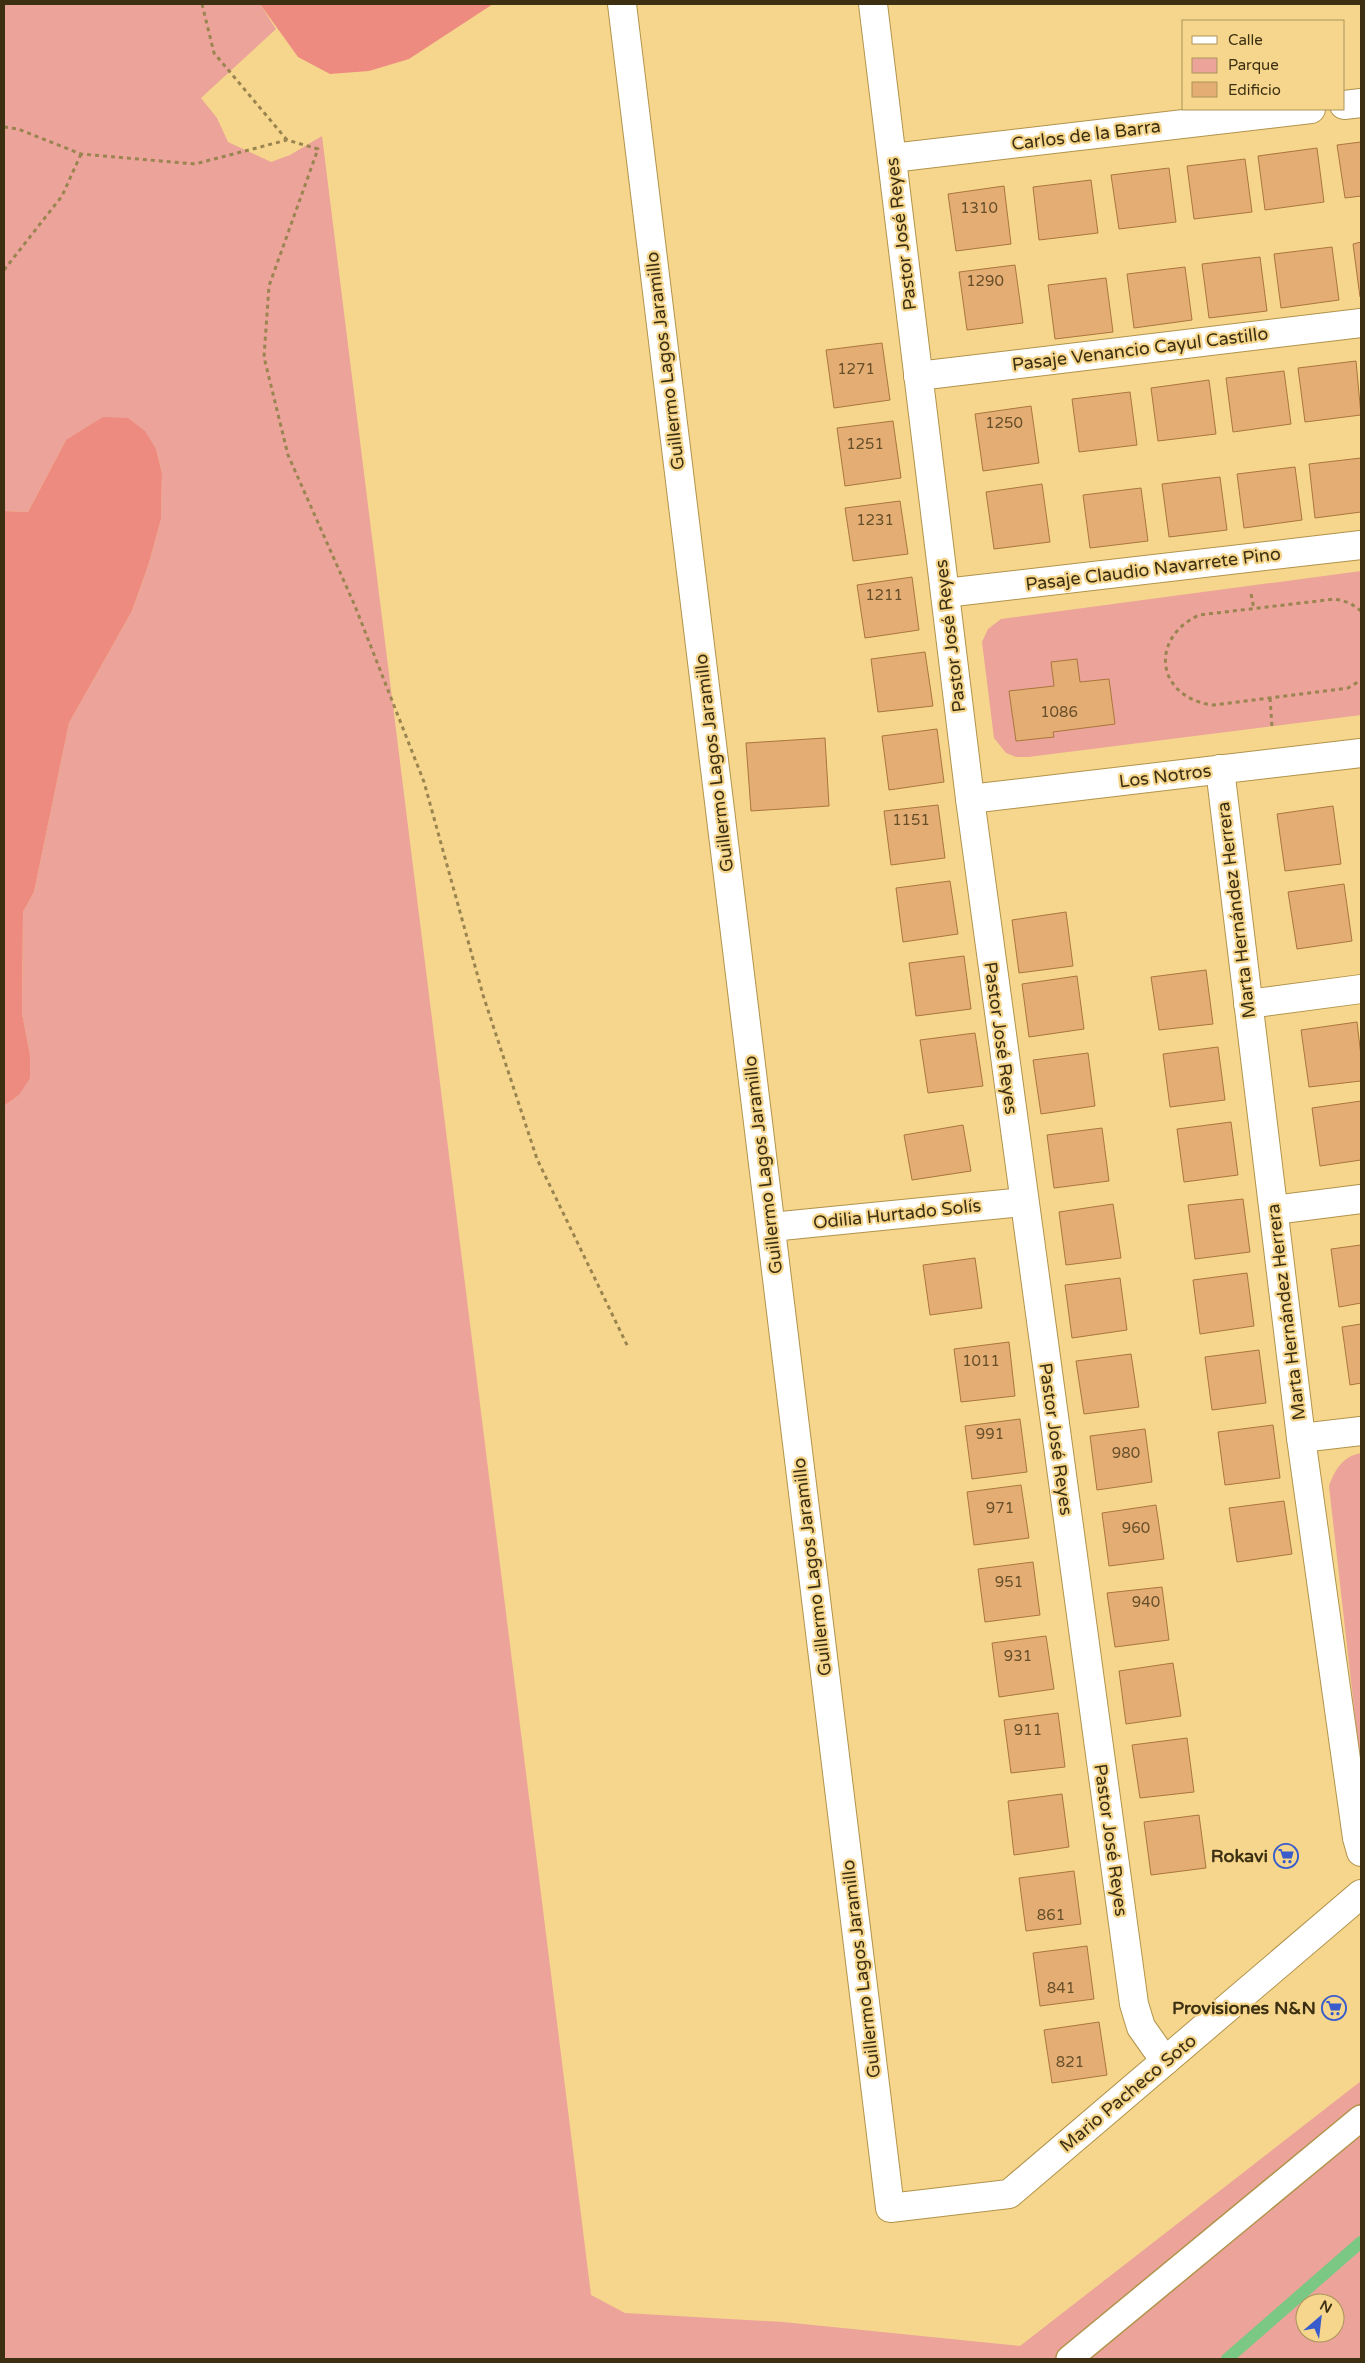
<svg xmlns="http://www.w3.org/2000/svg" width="1365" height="2363" viewBox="0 0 1365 2363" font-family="'Varela Round',sans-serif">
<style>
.green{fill:#eba39a;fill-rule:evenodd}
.forest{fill:#ee8b80}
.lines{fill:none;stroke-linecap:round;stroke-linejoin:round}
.stream{stroke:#7bc884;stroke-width:12}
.building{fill:#e4ad73;stroke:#aa763d}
.service-casing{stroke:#b1934b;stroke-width:28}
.minor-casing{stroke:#b1934b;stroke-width:30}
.path{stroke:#9a8450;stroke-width:3;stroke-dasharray:4 4;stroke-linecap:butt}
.service{stroke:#fff;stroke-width:25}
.minor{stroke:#fff;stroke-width:28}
.labels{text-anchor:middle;stroke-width:4.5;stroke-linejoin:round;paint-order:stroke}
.number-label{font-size:15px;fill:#674f2a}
.street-label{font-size:18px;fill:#3d3012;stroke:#f5d68c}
.poi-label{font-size:18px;font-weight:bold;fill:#3d3012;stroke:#f5d68c;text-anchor:end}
</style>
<rect width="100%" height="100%" fill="#f5d68c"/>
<!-- green -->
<g class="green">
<path d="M4 4H260L276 29 201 98 217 118 228 142 271 162 290 155 322 136 591 2295 625 2313 783 2322 1020 2346 1361 2081V2359H4V1106L19 1095 30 1055 22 1013 23 912 34 892 69 723 132 611 149 563 161 519 162 473 156 449 66 440 28 512 4 511ZM1305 2303H1335V2333H1305Z"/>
<polygon points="1361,571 1361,715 1028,757 1016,757 1006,753 994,738 982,642 988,629 1001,619"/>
<path d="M1361 1453V1770L1329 1486C1334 1471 1343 1456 1361 1453Z"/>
</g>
<!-- forest -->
<g class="forest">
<polygon points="260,4 493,4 409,59 369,71 330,74 298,57"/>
<polygon points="103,417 128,418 145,431 156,449 162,473 161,519 149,563 132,611 69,723 34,892 23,912 22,1013 30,1055 30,1078 19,1095 4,1106 4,511 28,512 66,440"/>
</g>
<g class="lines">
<!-- stream -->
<polyline class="stream" points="1227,2359 1361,2242"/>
</g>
<!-- building -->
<g class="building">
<polygon points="1361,142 1361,196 1345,198 1337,145"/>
<polygon points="1317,148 1324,202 1265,210 1258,156"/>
<polygon points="1245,159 1252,212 1194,219 1187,166"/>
<polygon points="1169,168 1176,222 1119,229 1111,175"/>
<polygon points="1091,180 1098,233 1039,240 1033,187"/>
<polygon points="1004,186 1011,244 956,251 948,194"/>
<polygon points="1361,242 1361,296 1360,297 1353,244"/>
<polygon points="1332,247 1339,300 1281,308 1274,254"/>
<polygon points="1260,257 1267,311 1209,318 1202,264"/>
<polygon points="1015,265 1023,323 967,330 959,272"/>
<polygon points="1185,267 1192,320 1134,328 1127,274"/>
<polygon points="1106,278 1113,332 1055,339 1048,285"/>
<polygon points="882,343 890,400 834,408 826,350"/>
<polygon points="1356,361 1361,415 1305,422 1298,368"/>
<polygon points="1284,371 1291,424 1233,432 1226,378"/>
<polygon points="1209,380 1216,434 1158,441 1151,388"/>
<polygon points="1130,392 1137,445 1079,452 1072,399"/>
<polygon points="1031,406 1039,463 983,471 975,414"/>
<polygon points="893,421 901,478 845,486 837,428"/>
<polygon points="1361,458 1361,512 1315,518 1309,464"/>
<polygon points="1295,467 1302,520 1244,528 1237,474"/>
<polygon points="1220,477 1227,530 1169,537 1162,484"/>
<polygon points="1042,484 1050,542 994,549 986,492"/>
<polygon points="1141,488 1148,541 1090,548 1083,495"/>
<polygon points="900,501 908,554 853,561 845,508"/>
<polygon points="912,577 919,630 865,638 857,585"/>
<polygon points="925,652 933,706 878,712 871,659"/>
<polygon points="1077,659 1080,682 1109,679 1115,724 1053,732 1054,737 1016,741 1009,691 1054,686 1051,662"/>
<polygon points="937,729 944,782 889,790 882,736"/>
<polygon points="825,738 829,806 751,811 746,743"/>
<polygon points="938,805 945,858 891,865 884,811"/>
<polygon points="1333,806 1341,864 1285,871 1277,814"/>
<polygon points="950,881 958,934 903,942 896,888"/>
<polygon points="1344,884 1352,941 1297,949 1288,892"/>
<polygon points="1066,912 1073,966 1019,973 1012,920"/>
<polygon points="964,956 971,1009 916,1016 909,963"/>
<polygon points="1206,970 1213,1024 1159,1030 1151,977"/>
<polygon points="1077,976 1084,1029 1029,1037 1022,984"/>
<polygon points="1357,1022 1361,1056 1361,1081 1309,1087 1301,1030"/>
<polygon points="975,1033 983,1086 928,1093 920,1040"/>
<polygon points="1218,1047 1225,1100 1170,1107 1163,1054"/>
<polygon points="1088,1053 1095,1106 1041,1114 1033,1060"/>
<polygon points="1361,1101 1361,1160 1320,1166 1312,1108"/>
<polygon points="1231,1122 1238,1175 1184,1182 1177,1129"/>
<polygon points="963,1125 971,1171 912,1180 904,1135"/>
<polygon points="1102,1128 1109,1181 1054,1188 1047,1135"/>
<polygon points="1243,1199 1250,1252 1195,1259 1188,1205"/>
<polygon points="1113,1204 1121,1258 1066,1265 1059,1212"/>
<polygon points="1361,1245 1361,1303 1339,1307 1331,1249"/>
<polygon points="975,1258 982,1308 930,1315 923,1265"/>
<polygon points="1247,1273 1254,1326 1200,1334 1193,1280"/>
<polygon points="1120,1278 1127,1330 1072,1338 1065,1285"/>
<polygon points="1361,1324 1361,1383 1350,1385 1342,1327"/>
<polygon points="1009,1342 1015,1396 961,1402 954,1349"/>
<polygon points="1259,1350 1266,1403 1212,1410 1205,1357"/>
<polygon points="1131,1354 1139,1407 1084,1414 1076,1361"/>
<polygon points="1020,1419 1027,1472 972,1479 965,1426"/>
<polygon points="1273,1425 1280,1478 1225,1485 1218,1432"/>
<polygon points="1145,1429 1152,1482 1097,1490 1090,1436"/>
<polygon points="1021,1485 1029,1538 974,1545 967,1492"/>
<polygon points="1284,1501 1292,1554 1237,1562 1229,1508"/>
<polygon points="1156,1505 1164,1559 1109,1566 1102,1513"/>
<polygon points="1033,1562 1040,1615 985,1622 978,1569"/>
<polygon points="1162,1587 1169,1640 1115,1647 1107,1593"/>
<polygon points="1046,1636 1054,1689 999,1697 992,1643"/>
<polygon points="1173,1663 1181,1716 1126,1724 1119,1671"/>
<polygon points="1058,1713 1065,1767 1011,1773 1004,1720"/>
<polygon points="1187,1738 1194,1792 1140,1798 1132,1745"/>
<polygon points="1062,1794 1069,1847 1014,1855 1008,1801"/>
<polygon points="1199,1815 1206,1868 1151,1875 1144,1822"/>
<polygon points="1074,1871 1081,1924 1026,1931 1019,1878"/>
<polygon points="1087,1946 1094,1999 1040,2006 1033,1953"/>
<polygon points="1099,2022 1107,2075 1052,2083 1044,2030"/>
</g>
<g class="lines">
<defs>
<polyline id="service" points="1069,2359 1361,2118"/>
<g id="minor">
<polyline points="622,4 890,2208 1009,2194 1361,1894"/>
<polyline points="873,4 970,799 1134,2004 1141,2027 1165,2061"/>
<polyline points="1344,105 1361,103"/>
<polyline points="892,158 1311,109"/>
<polyline points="918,376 1361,323"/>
<polyline points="945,593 1361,545"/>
<polyline points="1220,769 1301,1438 1357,1838 1361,1852"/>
<polyline points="970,799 1361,753"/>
<polyline points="1248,1004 1361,989"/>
<polyline points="1274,1210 1361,1199"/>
<polyline points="771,1227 1023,1202"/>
<polyline points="1301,1438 1361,1431"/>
</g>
</defs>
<!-- service casing -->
<use href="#service" class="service-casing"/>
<!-- minor casing -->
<use href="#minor" class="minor-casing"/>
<!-- path -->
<g class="path">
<polyline points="202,4 214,53 287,140"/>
<polyline points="4,127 18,129 81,154 195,164 287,140 318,149 269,286 264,357 288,455 355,606 424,782 483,995 537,1159 628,1347"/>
<polyline points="4,270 62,196 81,154"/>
<polyline points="1251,594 1254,609"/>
<path d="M1361 611 1350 603 1335 599 1199 615C1148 639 1157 698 1213 705L1348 688 1361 680"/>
<polyline points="1270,698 1272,727"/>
</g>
<!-- service -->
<use href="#service" class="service"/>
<!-- minor -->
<use href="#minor" class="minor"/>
</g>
<!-- icons -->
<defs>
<symbol id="supermarket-ring" viewBox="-11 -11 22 22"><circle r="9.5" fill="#f5d68c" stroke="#395ccd" stroke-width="1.5"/><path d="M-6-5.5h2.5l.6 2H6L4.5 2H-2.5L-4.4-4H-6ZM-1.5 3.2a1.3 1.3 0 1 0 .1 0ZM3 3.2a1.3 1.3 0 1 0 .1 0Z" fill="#395ccd"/></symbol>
</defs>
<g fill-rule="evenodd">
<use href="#supermarket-ring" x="1272" y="1842" width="28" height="28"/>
<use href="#supermarket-ring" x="1320" y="1994" width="28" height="28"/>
</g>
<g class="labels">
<!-- number labels -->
<g class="number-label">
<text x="979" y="213">1310</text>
<text x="985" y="286">1290</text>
<text x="856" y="374">1271</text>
<text x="1004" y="428">1250</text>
<text x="865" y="449">1251</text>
<text x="875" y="525">1231</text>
<text x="884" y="600">1211</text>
<text x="1059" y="717">1086</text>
<text x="911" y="825">1151</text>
<text x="981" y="1366">1011</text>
<text x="990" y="1439">991</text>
<text x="1126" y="1458">980</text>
<text x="1000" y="1513">971</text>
<text x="1136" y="1533">960</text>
<text x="1009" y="1587">951</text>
<text x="1146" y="1607">940</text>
<text x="1018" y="1661">931</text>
<text x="1028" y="1735">911</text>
<text x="1051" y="1920">861</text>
<text x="1061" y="1993">841</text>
<text x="1070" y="2067">821</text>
</g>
<!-- street labels -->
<g class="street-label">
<text transform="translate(1086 135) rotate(-7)" y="6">Carlos de la Barra</text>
<text transform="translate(901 234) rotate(-97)" y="6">Pastor José Reyes</text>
<text transform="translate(1140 349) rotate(-7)" y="6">Pasaje Venancio Cayul Castillo</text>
<text transform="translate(665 361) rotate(-97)" y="6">Guillermo Lagos Jaramillo</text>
<text transform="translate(1153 569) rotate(-7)" y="6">Pasaje Claudio Navarrete Pino</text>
<text transform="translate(950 636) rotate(-97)" y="6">Pastor José Reyes</text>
<text transform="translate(714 763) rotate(-97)" y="6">Guillermo Lagos Jaramillo</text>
<text transform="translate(1165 776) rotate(-7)" y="6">Los Notros</text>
<text transform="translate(1236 910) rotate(-97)" y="6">Marta Hernández Herrera</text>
<text transform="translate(1001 1038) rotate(82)" y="6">Pastor José Reyes</text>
<text transform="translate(763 1165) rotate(-97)" y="6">Guillermo Lagos Jaramillo</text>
<text transform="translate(897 1214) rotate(-6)" y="6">Odilia Hurtado Solís</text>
<text transform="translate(1286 1312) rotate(-97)" y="6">Marta Hernández Herrera</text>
<text transform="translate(1056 1439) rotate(82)" y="6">Pastor José Reyes</text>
<text transform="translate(812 1567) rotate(-97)" y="6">Guillermo Lagos Jaramillo</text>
<text transform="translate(1111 1840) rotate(82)" y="6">Pastor José Reyes</text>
<text transform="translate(861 1969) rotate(-97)" y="6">Guillermo Lagos Jaramillo</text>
<text transform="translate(1128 2093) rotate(-40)" y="6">Mario Pacheco Soto</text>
</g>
<!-- poi labels -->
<g class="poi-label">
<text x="1268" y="1862">Rokavi</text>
<text x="1316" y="2014">Provisiones N&amp;N</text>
</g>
</g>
<!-- border -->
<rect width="1365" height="2363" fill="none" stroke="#3d3012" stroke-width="10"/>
<!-- legend -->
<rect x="1182" y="20" width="162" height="90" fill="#f5d68c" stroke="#ab945b"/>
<rect x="1192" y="36" width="25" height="8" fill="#ffffff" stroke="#ab945b"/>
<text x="1228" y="45" font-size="15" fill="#3d3012">Calle</text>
<rect x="1192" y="58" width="25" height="15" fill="#eba39a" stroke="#ab945b"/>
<text x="1228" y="70" font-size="15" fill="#3d3012">Parque</text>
<rect x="1192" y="82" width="25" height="15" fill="#e4ad73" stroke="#ab945b"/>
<text x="1228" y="95" font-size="15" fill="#3d3012">Edificio</text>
<!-- north arrow -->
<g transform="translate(1320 2318) rotate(28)"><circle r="24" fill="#f5d68c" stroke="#ab945b"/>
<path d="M0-4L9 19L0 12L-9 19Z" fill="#395ccd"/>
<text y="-8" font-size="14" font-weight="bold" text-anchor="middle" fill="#3d3012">N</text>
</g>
</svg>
